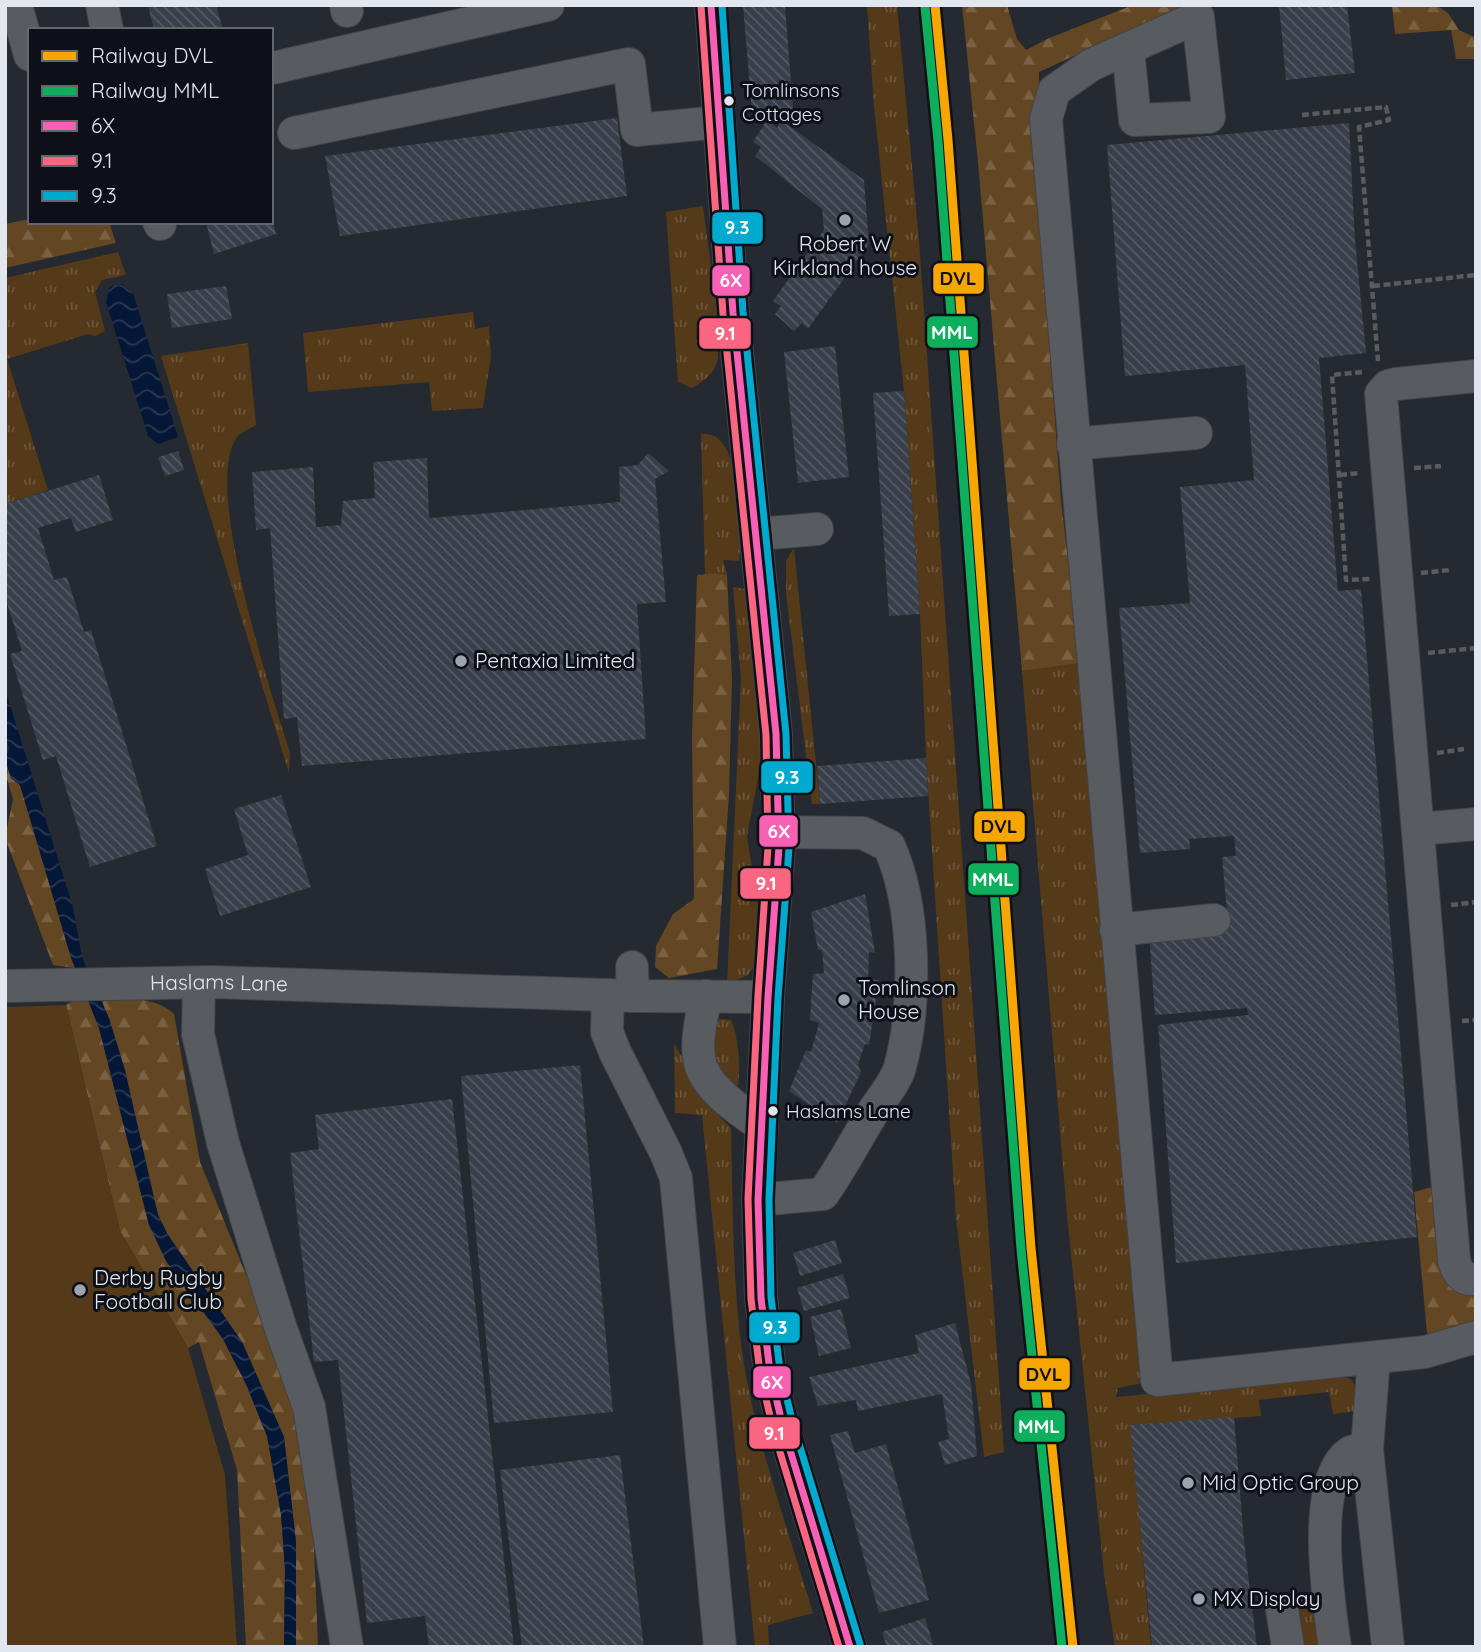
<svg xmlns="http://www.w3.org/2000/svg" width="1481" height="1652" viewBox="0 0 1481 1652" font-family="Quicksand,sans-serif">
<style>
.grass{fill:url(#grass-tufts)}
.forest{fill:url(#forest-firs)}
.pitch{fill:#553a1a}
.water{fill:url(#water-waves)}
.building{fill:url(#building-back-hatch)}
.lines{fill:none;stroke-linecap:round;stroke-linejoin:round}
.minor-casing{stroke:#41444b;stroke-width:34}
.path{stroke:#585c61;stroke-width:4.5;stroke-dasharray:7 3.5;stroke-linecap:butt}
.minor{stroke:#585c61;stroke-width:32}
.bus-1-casing{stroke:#0d1117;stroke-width:12}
.bus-2-casing{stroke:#0d1117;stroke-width:12}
.bus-3-casing{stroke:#0d1117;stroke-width:12}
.bus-1{stroke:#f860b3;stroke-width:7}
.bus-2{stroke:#fa6682;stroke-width:7}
.bus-3{stroke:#00a9ce;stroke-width:7}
.rail-1-casing{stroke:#0d1117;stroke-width:14}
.rail-2-casing{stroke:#0d1117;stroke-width:14}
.rail-1{stroke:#f7a600;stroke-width:9}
.rail-2{stroke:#0daf5c;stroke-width:9}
.bus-dot{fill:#e1e6ef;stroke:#0d1117;stroke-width:2.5}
.poi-dot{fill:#9fa4ac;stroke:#0d1117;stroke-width:2.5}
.labels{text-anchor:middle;stroke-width:6;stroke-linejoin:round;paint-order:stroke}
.bus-label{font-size:19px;fill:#e1e6ef;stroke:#0d1117;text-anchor:start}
.poi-label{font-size:21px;fill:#e1e6ef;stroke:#0d1117;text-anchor:start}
.street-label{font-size:21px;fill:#e1e6ef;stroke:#0d1117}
.line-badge{stroke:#0d1117;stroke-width:2.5}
.badge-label{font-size:19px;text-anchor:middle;font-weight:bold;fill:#fff}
.pale-badge-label{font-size:19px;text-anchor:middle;font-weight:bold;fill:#111}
</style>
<defs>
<pattern id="grass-tufts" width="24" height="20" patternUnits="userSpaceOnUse" patternTransform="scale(1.75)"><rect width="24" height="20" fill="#553a1a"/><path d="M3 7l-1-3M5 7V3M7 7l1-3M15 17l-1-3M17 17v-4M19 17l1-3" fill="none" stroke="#6d563c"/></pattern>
<pattern id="forest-firs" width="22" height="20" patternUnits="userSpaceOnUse" patternTransform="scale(1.75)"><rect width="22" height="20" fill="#634622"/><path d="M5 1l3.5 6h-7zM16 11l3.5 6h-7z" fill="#796142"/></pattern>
<pattern id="water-waves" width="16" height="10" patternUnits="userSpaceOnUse" patternTransform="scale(1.75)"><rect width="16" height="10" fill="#051737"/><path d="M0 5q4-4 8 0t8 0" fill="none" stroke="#293954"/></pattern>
<pattern id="building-back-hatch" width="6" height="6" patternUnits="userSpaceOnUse" patternTransform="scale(1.75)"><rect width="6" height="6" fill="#383f4a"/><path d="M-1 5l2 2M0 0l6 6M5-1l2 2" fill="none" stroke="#545b64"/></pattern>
</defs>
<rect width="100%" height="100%" fill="#252930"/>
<!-- grass -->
<g class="grass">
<polygon points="867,5 897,5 919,241 1004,1452 984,1457 956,1218 926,758 920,614 904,391 874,107"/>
<path d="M703 206C706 233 724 347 716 365 711 376 702 382 692 388L678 382 666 212Z"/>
<polygon points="118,252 126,275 102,280 95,292 105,331 95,336 88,334 7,359 48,490 5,504 5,278"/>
<polygon points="473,312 475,329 489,326 491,356 483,408 432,411 429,382 308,392 303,333"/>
<path d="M248 343 256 425C251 428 242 432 238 436 200 481 273 698 290 753L289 773 161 356Z"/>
<path d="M701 434C706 434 712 434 716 437 741 454 738 518 740 547L739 561 723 560 727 575 715 573 705 574Z"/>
<polygon points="794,548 820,804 812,804 786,593 786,561"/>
<polygon points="733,587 745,589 754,611 761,762 747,836 758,907 758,931 754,967 748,975 727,985 741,678"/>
<polygon points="1080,663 1157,1380 1118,1388 1116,1397 1340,1376 1351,1379 1356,1387 1356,1411 1333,1414 1329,1392 1259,1400 1261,1416 1131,1426 1151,1647 1115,1647 1104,1574 1067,1215 1022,671"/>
<path d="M720 1019 731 1020C739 1037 742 1076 736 1093L712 1070 711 1024Z"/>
<path d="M674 1043 708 1104 731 1128C733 1202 732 1278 742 1352 755 1439 788 1529 813 1613L768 1625 769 1647H755L702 1115 675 1113Z"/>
<polygon points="1317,1598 1324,1647 1305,1647 1298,1600"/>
</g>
<!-- forest -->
<g class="forest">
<polygon points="962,5 1007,5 1017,39 1026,50 1047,39 1133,5 1185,5 1039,72 1038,190 1061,500 1080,663 1022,671 978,162"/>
<polygon points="1392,5 1436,5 1448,13 1459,30 1476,38 1476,59 1456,59 1451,30 1395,34"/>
<polygon points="30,219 30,222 109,222 116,243 5,268 5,224"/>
<polygon points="715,573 727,575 732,679 729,795 717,969 669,978 655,967 656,946 673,914 694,899 692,737 697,575"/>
<polygon points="5,759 11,778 20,785 75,968 53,965 5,838 13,799 5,772"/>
<polygon points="85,993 99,1028 149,1225 223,1339 246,1384 267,1436 281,1514 285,1569 284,1647 246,1647 237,1470 199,1342 188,1348 120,1231 66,1005"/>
<path d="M101 997C126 999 155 996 174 1014L200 1162 269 1331 296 1415 314 1547 318 1647H296V1542L284 1437 242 1342 168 1235 158 1215Z"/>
<polygon points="1435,1186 1476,1292 1476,1323 1432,1335 1427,1333 1414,1192"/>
</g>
<!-- pitch -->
<polygon class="pitch" points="66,1005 120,1231 188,1348 225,1475 237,1647 5,1647 5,1007"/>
<!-- water -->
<g class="water">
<polygon points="118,284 123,284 133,293 178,437 158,444 148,436 106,302 109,288"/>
<polygon points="5,689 73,907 82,957 109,1018 125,1070 158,1215 168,1235 242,1342 284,1437 296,1542 296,1647 284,1647 285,1569 281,1514 267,1436 246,1384 223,1339 166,1261 149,1225 99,1028 71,958 20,785 11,778 5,759 9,749 5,735"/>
</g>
<!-- building -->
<g class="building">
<polygon points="148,5 216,5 223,30 154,30"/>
<polygon points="743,5 785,5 793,109 752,112"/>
<polygon points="1279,5 1347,5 1355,73 1286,80"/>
<polygon points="617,118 627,196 340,236 325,156"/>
<polygon points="767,120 777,128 781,120 864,180 869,244 808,329 802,323 794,331 775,314 781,306 773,301 824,230 822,209 755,156 761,147 753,142"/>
<polygon points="1349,123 1355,240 1366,353 1319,358 1338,591 1361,589 1417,1237 1176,1263 1158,1025 1248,1015 1247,1008 1155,1015 1149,934 1228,924 1222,857 1236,856 1234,836 1189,839 1190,849 1140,853 1119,608 1190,603 1180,487 1254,480 1245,365 1125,376 1107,145"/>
<polygon points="206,222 273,222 276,234 214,254"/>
<polygon points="226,286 232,319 172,328 167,294"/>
<polygon points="835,346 849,477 798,483 784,352"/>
<polygon points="904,391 920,614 889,616 873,393"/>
<polygon points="178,451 184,470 165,476 158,457"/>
<polygon points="648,453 669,471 655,479 666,602 637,604 646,739 302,766 297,717 284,719 270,528 256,530 252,472 313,467 316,527 341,525 343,501 375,498 373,462 427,458 429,518 620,502 619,467 638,465"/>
<polygon points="99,475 113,520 76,532 71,518 38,528 54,580 67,577 84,632 91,630 157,846 90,867 56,756 43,760 10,654 22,651 5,597 5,504"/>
<polygon points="926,758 928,796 820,804 817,766"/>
<polygon points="281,795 311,887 220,916 205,869 248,855 234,809"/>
<polygon points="865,894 875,953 869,952 868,979 879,980 869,1045 865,1044 858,1065 861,1072 837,1123 789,1091 806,1050 811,1052 819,1023 810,1020 813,974 824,973 822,950 818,950 811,912"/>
<polygon points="580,1065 613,1412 494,1423 461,1076"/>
<polygon points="452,1099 514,1647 429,1647 425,1616 367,1623 338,1360 314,1362 290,1153 319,1149 315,1115"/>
<polygon points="835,1240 842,1263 800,1276 793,1253"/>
<polygon points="843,1274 850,1298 804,1311 797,1288"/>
<polygon points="841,1309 851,1348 819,1356 810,1317"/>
<polygon points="955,1323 971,1384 977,1456 945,1465 938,1442 949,1439 942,1394 858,1411 856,1400 818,1406 809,1377 919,1353 915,1335"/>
<polygon points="1234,1417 1244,1541 1257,1647 1152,1647 1130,1425"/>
<polygon points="848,1431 855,1453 886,1444 929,1600 879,1613 830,1435"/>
<polygon points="620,1455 644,1647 522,1647 500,1470"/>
<polygon points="925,1618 934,1647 887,1647 882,1632"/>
</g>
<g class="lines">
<defs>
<g id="minor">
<polyline points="16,5 30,55"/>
<polyline points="102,5 107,30"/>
<polyline points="346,5 347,11"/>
<polyline points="711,5 733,313 776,734 779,847 768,997 758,1200 761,1298 770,1372 783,1427 850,1647"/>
<polyline points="1128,49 1135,120 1209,117 1198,17 1091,65 1054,91 1046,119 1157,1380 1425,1352 1476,1337"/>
<polyline points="273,68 548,5"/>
<polyline points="294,133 629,64 637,130 719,122"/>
<polyline points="159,222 160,224"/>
<path d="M1476 376 1396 384 1388 386 1381 394 1454 1259C1456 1271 1462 1281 1476 1279"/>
<polyline points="1073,444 1196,433"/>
<polyline points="757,534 817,529"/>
<polyline points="1419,829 1476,824"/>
<polyline points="1116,930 1214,920"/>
<polyline points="632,967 633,996"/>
<polyline points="199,984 198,1034 223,1143 281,1329 309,1407 347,1647"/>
<path id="s1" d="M5 986 213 982 633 996 768 997"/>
<polyline points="608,995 607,1032 615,1052 666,1153 676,1178 720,1647"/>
<path d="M706 996C702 1016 696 1038 699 1058 703 1087 739 1110 762 1126"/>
<path d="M758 1200 823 1194C841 1169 856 1139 873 1112 881 1099 896 1082 900 1067 917 1004 916 905 889 846L863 833 779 832"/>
<polyline points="1367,1449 1388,1647"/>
<polyline points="1282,1609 1288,1647"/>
<path d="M1335 1647C1329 1606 1309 1477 1351 1452 1355 1450 1363 1450 1367 1449L1374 1358"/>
</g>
</defs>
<!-- minor casing -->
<use href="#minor" class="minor-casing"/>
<!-- path -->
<g class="path">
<polyline points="1302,115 1386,107 1389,120 1359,127 1378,361"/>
<polyline points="1373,286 1476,275"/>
<polyline points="1362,372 1332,375 1346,580 1371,579"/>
<polyline points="1414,468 1441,466"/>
<polyline points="1340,475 1360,473"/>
<polyline points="1421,573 1450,570"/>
<polyline points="1428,653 1476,648"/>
<polyline points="1437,753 1464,749"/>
<polyline points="1451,905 1476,902"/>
<polyline points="1462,1021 1476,1020"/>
</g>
<!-- minor -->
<use href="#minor" class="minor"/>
<defs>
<polyline id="bus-1" points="711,5 733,313 776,734 779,847 768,997 758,1200 761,1298 770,1372 783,1427 850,1647"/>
<polyline id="bus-2" points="701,6 723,314 766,735 768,847 758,996 748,1199 751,1299 760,1373 773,1429 839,1647"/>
<polyline id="bus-3" points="722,5 743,312 786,734 789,848 778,998 769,1200 771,1297 780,1370 793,1424 860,1644"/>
</defs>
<!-- bus-1 casing -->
<use href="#bus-1" class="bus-1-casing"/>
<!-- bus-2 casing -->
<use href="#bus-2" class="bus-2-casing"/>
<!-- bus-3 casing -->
<use href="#bus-3" class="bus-3-casing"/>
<!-- bus-1 -->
<use href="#bus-1" class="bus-1"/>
<!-- bus-2 -->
<use href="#bus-2" class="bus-2"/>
<!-- bus-3 -->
<use href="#bus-3" class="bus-3"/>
<defs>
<polyline id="rail-1" points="935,5 948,140 1031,1248 1073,1647"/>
<polyline id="rail-2" points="925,6 938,141 1021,1249 1062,1647"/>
</defs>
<!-- rail-1 casing -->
<use href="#rail-1" class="rail-1-casing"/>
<!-- rail-2 casing -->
<use href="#rail-2" class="rail-2-casing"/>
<!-- rail-1 -->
<use href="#rail-1" class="rail-1"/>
<!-- rail-2 -->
<use href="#rail-2" class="rail-2"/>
</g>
<!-- markers -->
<g class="bus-dot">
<circle cx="729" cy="101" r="6"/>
<circle cx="773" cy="1111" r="6"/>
</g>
<g class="poi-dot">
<circle cx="845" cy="220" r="7"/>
<circle cx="461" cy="661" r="7"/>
<circle cx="844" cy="1000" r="7"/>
<circle cx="80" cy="1290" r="7"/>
<circle cx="1188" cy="1483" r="7"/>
<circle cx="1199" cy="1599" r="7"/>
</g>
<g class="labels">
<!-- bus labels -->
<g class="bus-label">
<text x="742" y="97">Tomlinsons<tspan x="742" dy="24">Cottages</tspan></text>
<text x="786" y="1118">Haslams Lane</text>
</g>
<!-- poi labels -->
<g class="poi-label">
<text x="845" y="251" text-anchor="middle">Robert W<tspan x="845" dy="24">Kirkland house</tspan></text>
<text x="475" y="668">Pentaxia Limited</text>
<text x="858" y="995">Tomlinson<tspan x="858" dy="24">House</tspan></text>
<text x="94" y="1285">Derby Rugby<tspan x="94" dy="24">Football Club</tspan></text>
<text x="1202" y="1490">Mid Optic Group</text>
<text x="1213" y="1606">MX Display</text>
</g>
<!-- street labels -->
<g class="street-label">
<text dy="7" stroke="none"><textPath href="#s1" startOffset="214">Haslams Lane</textPath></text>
</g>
</g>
<g class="line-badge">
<rect x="711" y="211" width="53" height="34" rx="7" fill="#00a9ce"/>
<rect x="932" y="262" width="53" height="33" rx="7" fill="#f7a600"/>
<rect x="711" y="264" width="40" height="33" rx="7" fill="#f860b3"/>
<rect x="926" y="315" width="53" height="34" rx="7" fill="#0daf5c"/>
<rect x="698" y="317" width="54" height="33" rx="7" fill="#fa6682"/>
<rect x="760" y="760" width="54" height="34" rx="7" fill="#00a9ce"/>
<rect x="973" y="810" width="53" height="33" rx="7" fill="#f7a600"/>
<rect x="758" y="814" width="41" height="34" rx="7" fill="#f860b3"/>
<rect x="967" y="862" width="53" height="34" rx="7" fill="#0daf5c"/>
<rect x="739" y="867" width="53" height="33" rx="7" fill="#fa6682"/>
<rect x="748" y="1311" width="53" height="33" rx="7" fill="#00a9ce"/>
<rect x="1018" y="1357" width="53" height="34" rx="7" fill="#f7a600"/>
<rect x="752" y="1365" width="40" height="34" rx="7" fill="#f860b3"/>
<rect x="1013" y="1409" width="53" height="34" rx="7" fill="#0daf5c"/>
<rect x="748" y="1416" width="53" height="34" rx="7" fill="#fa6682"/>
</g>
<g class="badge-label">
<text x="737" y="234">9.3</text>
<text x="731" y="287">6X</text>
<text x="952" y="339">MML</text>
<text x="725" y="340">9.1</text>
<text x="787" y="784">9.3</text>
<text x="779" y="838">6X</text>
<text x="993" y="886">MML</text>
<text x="766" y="890">9.1</text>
<text x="775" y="1334">9.3</text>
<text x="772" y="1389">6X</text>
<text x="1039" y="1433">MML</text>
<text x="774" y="1440">9.1</text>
</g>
<g class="pale-badge-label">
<text x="958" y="285">DVL</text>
<text x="999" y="833">DVL</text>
<text x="1044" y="1381">DVL</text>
</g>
<!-- border -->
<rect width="1481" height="1652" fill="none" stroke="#e1e6ef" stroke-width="14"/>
<!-- legend -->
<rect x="28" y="28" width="245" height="196" fill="#0d1117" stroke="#62666d" stroke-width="2"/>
<rect x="42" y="51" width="35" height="10" fill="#f7a600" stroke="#62666d" stroke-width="2"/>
<text x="91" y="63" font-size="21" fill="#e1e6ef">Railway DVL</text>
<rect x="42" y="86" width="35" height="10" fill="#0daf5c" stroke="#62666d" stroke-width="2"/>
<text x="91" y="98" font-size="21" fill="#e1e6ef">Railway MML</text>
<rect x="42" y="121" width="35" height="10" fill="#f860b3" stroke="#62666d" stroke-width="2"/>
<text x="91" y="133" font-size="21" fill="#e1e6ef">6X</text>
<rect x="42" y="156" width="35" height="10" fill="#fa6682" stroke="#62666d" stroke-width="2"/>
<text x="91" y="168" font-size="21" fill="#e1e6ef">9.1</text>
<rect x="42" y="191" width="35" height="10" fill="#00a9ce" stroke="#62666d" stroke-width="2"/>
<text x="91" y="203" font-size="21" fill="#e1e6ef">9.3</text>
</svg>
